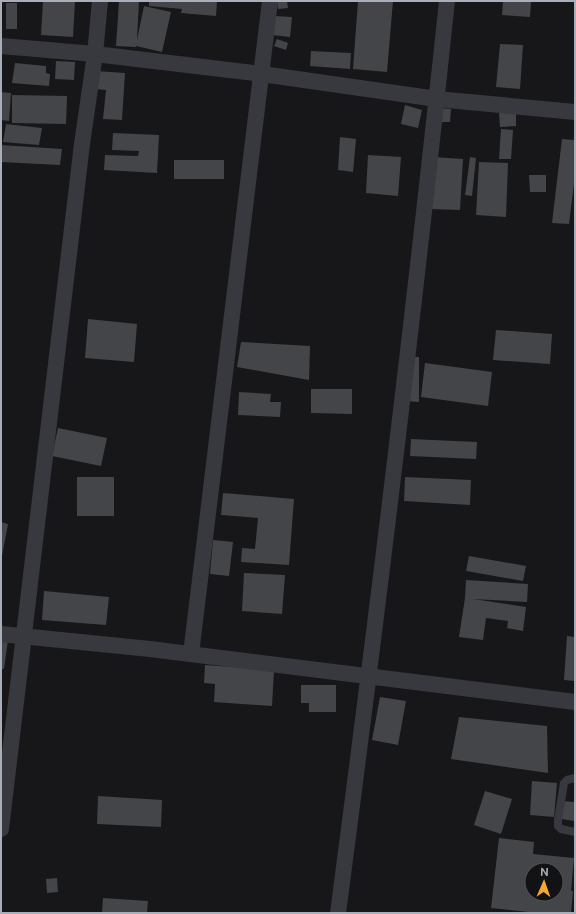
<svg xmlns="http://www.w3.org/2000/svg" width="576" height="914" viewBox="0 0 576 914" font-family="'Public Sans',sans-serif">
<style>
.building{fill:#434549;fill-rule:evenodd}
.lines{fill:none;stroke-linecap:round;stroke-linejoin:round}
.lane{stroke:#38393e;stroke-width:8}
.street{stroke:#38393e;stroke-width:16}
</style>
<rect width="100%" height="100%" fill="#171719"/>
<!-- building -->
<g class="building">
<polygon points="43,1 75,1 73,37 41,35"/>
<polygon points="119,1 139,1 137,40 144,6 171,12 162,52 136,46 136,47 116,46"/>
<polygon points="149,1 217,1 216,16 181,13 182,9 149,6"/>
<polygon points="277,1 287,1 288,8 278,9"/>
<polygon points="358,1 393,1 387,72 353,69"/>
<polygon points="503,1 531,1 530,17 502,15"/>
<rect x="6" y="3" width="11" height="26"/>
<polygon points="274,16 292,17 290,37 272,35"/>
<polygon points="277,39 288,43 286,50 274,46"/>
<polygon points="500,44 523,45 520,89 496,87"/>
<polygon points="311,51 351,53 350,69 310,66"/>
<polygon points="56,61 75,62 74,80 55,79"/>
<polygon points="15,63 46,66 46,73 50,74 49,86 12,83"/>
<polygon points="96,71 125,73 122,120 103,119 106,90 95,89"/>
<polygon points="1,92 11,93 9,121 1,120"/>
<polygon points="12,95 67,96 66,124 12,123"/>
<polygon points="405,105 422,110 418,128 401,124"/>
<polygon points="438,108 451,109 450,122 437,122"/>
<polygon points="516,112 516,126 500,127 499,113"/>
<polygon points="6,124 42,128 39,145 3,142"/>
<polygon points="501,129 513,130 511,159 499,159"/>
<polygon points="113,133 159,135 157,173 104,170 105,155 138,156 139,151 112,150"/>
<polygon points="340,137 356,139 353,172 338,170"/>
<polygon points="562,139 575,140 575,175 569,224 552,223"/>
<polygon points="1,145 62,149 60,165 1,162"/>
<polygon points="368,155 401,157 398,196 366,193"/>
<polygon points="433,157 463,159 460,210 430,209"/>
<polygon points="470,157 476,158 472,196 465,195"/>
<rect x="174" y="160" width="50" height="19"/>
<polygon points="479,162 508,163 506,217 476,215"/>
<polygon points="529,175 546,175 546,192 530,192"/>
<polygon points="88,319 137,324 134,362 85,358"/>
<polygon points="496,330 552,334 550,364 493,360"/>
<polygon points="241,342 310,346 309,380 237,367"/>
<polygon points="404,357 419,357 419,402 404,401"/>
<polygon points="425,363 492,372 488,406 421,397"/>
<polygon points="311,389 352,389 352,414 311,413"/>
<polygon points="239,392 271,394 270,402 281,402 280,417 238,415"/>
<polygon points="58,428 107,438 101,466 52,456"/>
<polygon points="411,439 477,442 476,459 410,456"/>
<rect x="77" y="477" width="37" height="39"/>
<polygon points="405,477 471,480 470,505 404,501"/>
<polygon points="223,493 294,499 289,565 241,562 242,548 255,549 258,518 221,515"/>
<polygon points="1,522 8,524 2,556 1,556"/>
<polygon points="213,540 233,542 229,576 210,574"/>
<polygon points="469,556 526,566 523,581 466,571"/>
<polygon points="244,573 285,575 282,614 242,611"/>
<polygon points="466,580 528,584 527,602 473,599 526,607 523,631 507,628 508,621 486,618 483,640 459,637 465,598"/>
<polygon points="44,591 109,597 106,625 42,620"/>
<polygon points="567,636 575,637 575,681 564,680"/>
<polygon points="1,639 8,640 4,669 1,669"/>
<polygon points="205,665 274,670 272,706 214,702 215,684 204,683"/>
<polygon points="301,685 336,685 336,712 309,712 309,703 301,703"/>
<polygon points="380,697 406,701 398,745 372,740"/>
<polygon points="459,717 547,726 548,773 451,759"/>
<polygon points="532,781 557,783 554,817 530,815"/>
<polygon points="485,791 512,799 501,834 474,825"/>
<polygon points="98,796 162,800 161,827 97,824"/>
<polygon points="563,801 575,802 575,821 561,819"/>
<path d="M499 838 534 842 533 854 574 858 571 891H573L571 913H537L491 908ZM532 870H556V894H532Z"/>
<polygon points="57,878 58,892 47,893 46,879"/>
<polygon points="103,898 148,901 147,913 102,913"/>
</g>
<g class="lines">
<!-- lane -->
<polyline class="lane" points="575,778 567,780 564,783 558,820 558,826 561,829 575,832"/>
<!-- street -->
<g class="street">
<polyline points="1,46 95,54 262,74 437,99 575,112"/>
<polyline points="1,634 150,649 575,702"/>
<polyline points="191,654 270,1"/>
<polyline points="1,829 82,144 95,54 100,1"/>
<path d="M338 913C378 609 415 305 447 1"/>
</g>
</g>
<!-- border -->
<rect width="576" height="914" fill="none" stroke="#a9afb9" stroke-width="4"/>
<!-- north arrow -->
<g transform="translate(544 882) rotate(2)"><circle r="19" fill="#121214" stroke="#4e5156"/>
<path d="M0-3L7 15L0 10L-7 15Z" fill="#f3a735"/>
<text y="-6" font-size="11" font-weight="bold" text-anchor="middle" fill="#a9afb9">N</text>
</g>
</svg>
